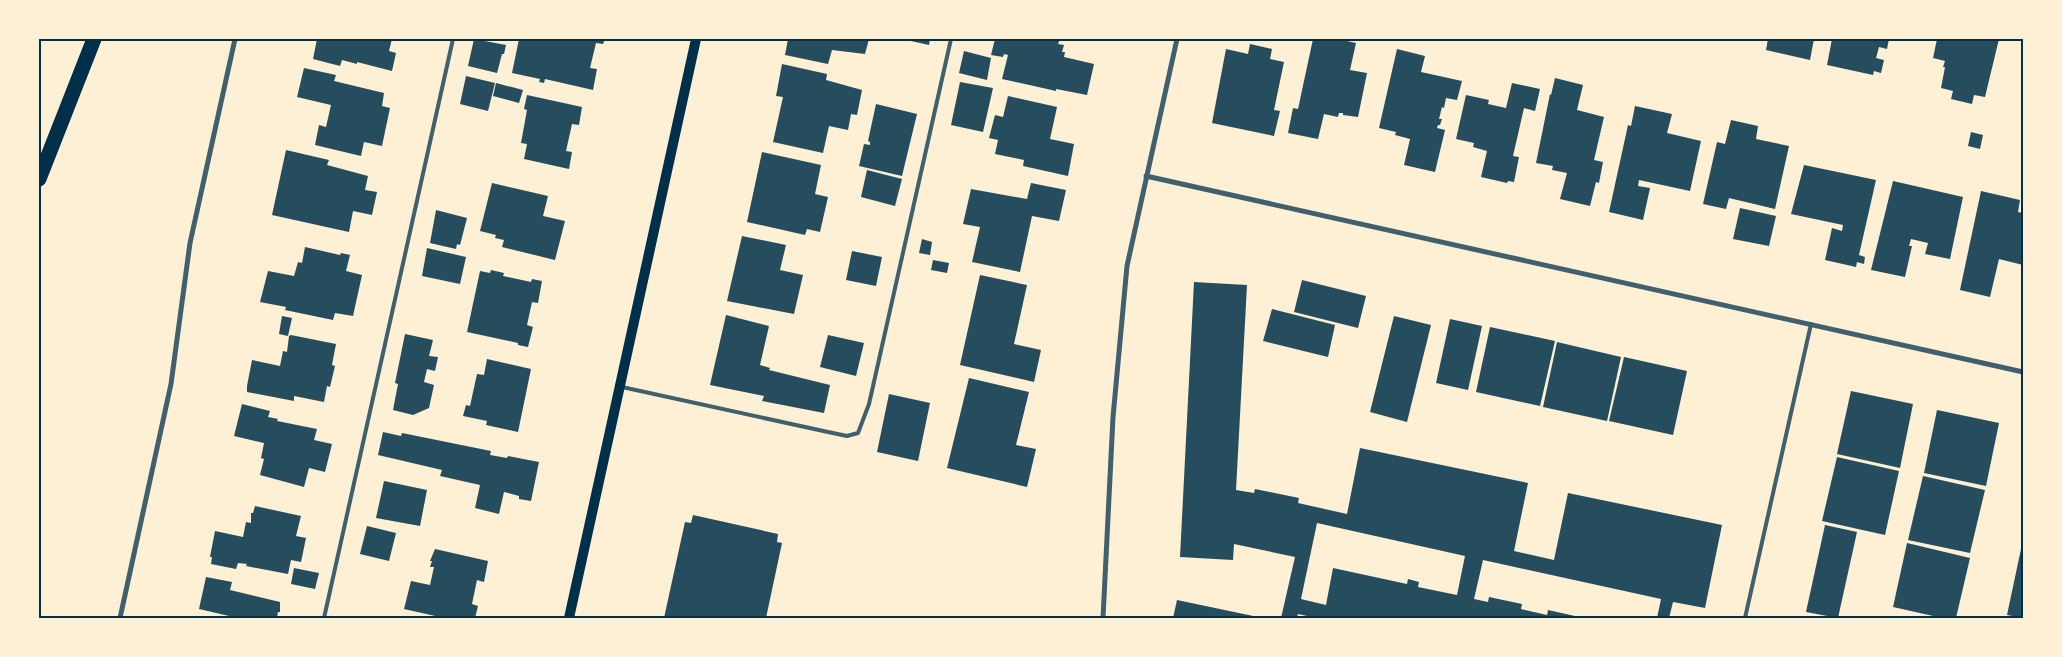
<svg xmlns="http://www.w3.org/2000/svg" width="2062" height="657" viewBox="0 0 2062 657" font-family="Figtree,sans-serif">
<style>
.building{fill:#264d5e;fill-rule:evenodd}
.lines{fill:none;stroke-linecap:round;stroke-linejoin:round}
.service{stroke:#3f606c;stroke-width:4}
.minor{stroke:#3f606c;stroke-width:5}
.secondary{stroke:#003049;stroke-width:10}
.motorway{stroke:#003049;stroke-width:15}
.neatline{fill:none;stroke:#003049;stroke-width:2}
</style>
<rect width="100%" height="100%" fill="#fdf0d5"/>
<!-- building -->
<g class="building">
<polygon points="317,39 392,39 389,51 396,53 392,71 357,62 357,64 342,60 340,66 313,59"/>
<polygon points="474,39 506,45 504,54 502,54 497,73 468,66"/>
<polygon points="519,39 605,39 603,44 596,43 590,68 597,69 593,90 545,79 544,83 539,82 540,79 512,73"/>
<polygon points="788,39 869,39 865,54 832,50 828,64 785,55"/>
<polygon points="902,39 930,39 929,45"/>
<polygon points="995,39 1060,39 1058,44 1064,45 1062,52 1065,52 1064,57 1094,64 1087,95 1056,89 1056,91 1002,79 1008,55 1004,54 1003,57 991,55"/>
<polygon points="1313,39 1338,39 1356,43 1350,70 1367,73 1358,117 1343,115 1343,113 1339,113 1338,117 1324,114 1318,139 1288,133 1293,108 1298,109"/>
<polygon points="1768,39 1814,39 1810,60 1766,50"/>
<polygon points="1832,39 1889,39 1887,49 1879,47 1876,58 1884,60 1881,73 1874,71 1873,75 1827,65"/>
<polygon points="1937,39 1999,39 1985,97 1974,95 1972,104 1951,99 1953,91 1941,88 1945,67 1943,67 1945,61 1933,58"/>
<polygon points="1250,44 1272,49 1270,59 1284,62 1274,110 1280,111 1274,136 1212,123 1226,49 1248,54"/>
<polygon points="1397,49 1425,56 1421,72 1462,81 1457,100 1446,98 1444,108 1442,107 1439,119 1442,119 1440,125 1438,125 1437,128 1445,130 1435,172 1404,165 1410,139 1395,135 1396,132 1379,128"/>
<polygon points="964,51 991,58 987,80 959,73"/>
<polygon points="782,64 827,74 826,80 862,90 857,115 851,114 848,130 829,126 823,153 773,142 783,97 776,96"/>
<polygon points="304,68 336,75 334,81 384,93 382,106 390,108 382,146 364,142 361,156 315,145 319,125 326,127 331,105 297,97"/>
<polygon points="466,76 495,83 488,111 460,104"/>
<polygon points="1555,78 1583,85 1577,110 1604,117 1594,160 1603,162 1599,183 1596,182 1590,206 1560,199 1567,173 1552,170 1553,166 1536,163 1550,94 1551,95"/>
<polygon points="960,82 993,88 983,132 951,125"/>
<polygon points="496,83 523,90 519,103 493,96"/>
<polygon points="1512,83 1540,89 1535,111 1524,108 1513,156 1519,157 1514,182 1508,181 1507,183 1481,177 1487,151 1473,147 1474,143 1456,139 1466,95 1489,100 1488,104 1506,108"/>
<polygon points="527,95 582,107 579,125 572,124 566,151 572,152 569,169 524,159 527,144 521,143 527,110 524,109"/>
<polygon points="1008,96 1057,107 1050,139 1074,144 1068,176 1023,166 1024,160 995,154 998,140 989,138 995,115 1003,117"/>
<polygon points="876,104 917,114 902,176 859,166 864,144 870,145 870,142 868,141"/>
<polygon points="1635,106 1672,114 1667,133 1701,141 1690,191 1639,180 1638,186 1650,188 1643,220 1609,212 1628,125 1631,126"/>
<polygon points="1731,120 1758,126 1756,139 1789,146 1775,209 1729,198 1726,209 1703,204 1717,142 1725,144"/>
<polygon points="1971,132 1983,135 1980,149 1968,146"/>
<polygon points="286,150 329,160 327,165 368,176 365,190 377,192 372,215 353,211 349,232 272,215"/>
<polygon points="762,152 821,165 815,194 828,197 820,232 807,229 805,235 747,222"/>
<polygon points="1804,165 1876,180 1859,255 1865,257 1864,264 1857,262 1856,267 1825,260 1832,228 1842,231 1843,225 1791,214"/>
<polygon points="867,170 902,179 895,206 861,197"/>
<polygon points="1893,181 1963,197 1950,259 1925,254 1928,243 1911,239 1909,246 1912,246 1905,277 1871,270"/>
<polygon points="492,183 548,196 543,216 565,221 555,260 502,247 504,240 495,238 496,235 480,231"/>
<polygon points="1031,183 1066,190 1059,221 1032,216 1020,272 972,262 980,227 963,224 971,189 1027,199"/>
<polygon points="1981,191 2020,200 2018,212 2023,213 2023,265 1999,259 1990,297 1960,290"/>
<polygon points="1740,208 1776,216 1769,246 1733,239"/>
<polygon points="436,210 467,218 460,245 457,244 456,249 430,243"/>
<polygon points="742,236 786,245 780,270 803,275 794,314 727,301"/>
<polygon points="922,239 932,242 930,255 919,253"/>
<polygon points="305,247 340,255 341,253 350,255 346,271 362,275 353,316 335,313 333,320 285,310 286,307 260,302 268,271 294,276 298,262 302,263"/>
<polygon points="427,248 466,257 460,284 422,276"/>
<polygon points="852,251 882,257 876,286 846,280"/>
<polygon points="933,260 949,263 947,273 931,270"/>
<polygon points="491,270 504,273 503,276 531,282 532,279 542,281 538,303 532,302 527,325 533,327 528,347 518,345 518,343 467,332 480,271 490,273"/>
<polygon points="980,275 1027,285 1014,344 1041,350 1034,382 960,365"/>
<polygon points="1302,280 1366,296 1358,328 1294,312"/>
<path d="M1194 282 1247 285 1236 490 1254 493 1255 489 1299 498 1298 503 1347 514 1360 448 1528 483 1514 551 1554 560 1568 493 1722 525 1705 608 1673 602 1669 618H1657L1661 599 1483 560 1474 599 1488 602 1489 597 1522 604 1521 609 1547 615 1548 610 1575 616V618H1316L1298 614 1297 618H1281L1295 557 1234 544 1233 560 1180 557ZM1317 523 1465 556 1457 595 1418 587 1419 582 1408 579 1407 584 1333 568 1326 605 1301 599Z"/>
<polygon points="1272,309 1335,325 1328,357 1263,341"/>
<polygon points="726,315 769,326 760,365 770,368 769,370 830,385 824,413 762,401 764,396 710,385"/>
<polygon points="282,316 292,318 288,336 279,334"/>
<polygon points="1394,316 1431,325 1407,422 1370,412"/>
<polygon points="1450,319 1482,326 1468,390 1436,383"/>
<polygon points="1490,327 1555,341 1540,406 1476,392"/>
<polygon points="405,334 433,340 429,356 438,357 435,371 427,369 424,382 434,385 429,408 413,415 393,410 398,384 395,383"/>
<polygon points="291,335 336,344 332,365 335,366 330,387 327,386 324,402 294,396 294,401 247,392 247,386 252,360 280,366 283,351 287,352 289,336"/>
<polygon points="828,335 864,343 856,376 820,367"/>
<polygon points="1557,342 1621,357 1607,421 1543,407"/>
<polygon points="1624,357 1687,371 1673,435 1609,421"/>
<polygon points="487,359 531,369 518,432 486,425 487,421 463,416 466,405 470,406 477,374 484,375"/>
<polygon points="969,378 1029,392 1016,445 1036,449 1027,487 947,468"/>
<polygon points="1851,391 1913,404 1900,468 1837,454"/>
<polygon points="889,394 930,403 918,461 877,452"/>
<polygon points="242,404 270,411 268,417 278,419 277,421 317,429 314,440 332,444 325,472 309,468 304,487 260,475 264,459 261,458 264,443 234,436"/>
<polygon points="1937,410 1999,423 1986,486 1924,473"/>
<polygon points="383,432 401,436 402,433 491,451 490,455 507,458 508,456 539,462 531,501 519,499 519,496 504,492 499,514 475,508 480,485 440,476 442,470 378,455"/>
<polygon points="1837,457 1899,471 1885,535 1822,521"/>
<polygon points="1923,476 1985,490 1970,553 1908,540"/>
<polygon points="384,481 427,490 420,526 376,518"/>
<polygon points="255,506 301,516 296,536 306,538 301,562 291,560 288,574 246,566 247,564 238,563 236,569 211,564 212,557 210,557 215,531 243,537 246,522 251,523 251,513 253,513"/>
<polygon points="693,515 778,534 777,542 782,543 766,618 664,618 685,522 691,523"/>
<polygon points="1825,525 1857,532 1838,618 1806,612"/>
<polygon points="367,526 396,533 389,561 360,554"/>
<polygon points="1907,543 1970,558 1956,618 1942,618 1893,607"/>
<polygon points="435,549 488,561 484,582 477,580 472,604 478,606 475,618 444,618 404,609 411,581 430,585 434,567 430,567 432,561 430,561"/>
<polygon points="2021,549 2023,549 2023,618 2007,615"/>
<polygon points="294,568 319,573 315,589 291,584"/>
<polygon points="206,577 232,582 230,590 280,602 280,612 278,612 277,618 228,618 229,616 199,609"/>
<polygon points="1177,600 1258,617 1258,618 1173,618"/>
</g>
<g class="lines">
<!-- service -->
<g class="service">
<polyline points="622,387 828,432 847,436 858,433 869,404 951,39"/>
<polyline points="324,618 453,39"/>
<polyline points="1745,618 1811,324"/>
</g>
<!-- minor -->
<g class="minor">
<polyline points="1146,176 2023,372"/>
<polyline points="120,618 171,384 190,243 235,39"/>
<polyline points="1103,618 1113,417 1127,266 1177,39"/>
</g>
<!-- secondary -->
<polyline class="secondary" points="569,618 696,39"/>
<!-- motorway -->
<polyline class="motorway" points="39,179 94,39"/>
</g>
<!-- border -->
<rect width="2062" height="657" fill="none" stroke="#fdf0d5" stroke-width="80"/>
<rect x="40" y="40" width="1982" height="577" class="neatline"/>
</svg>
